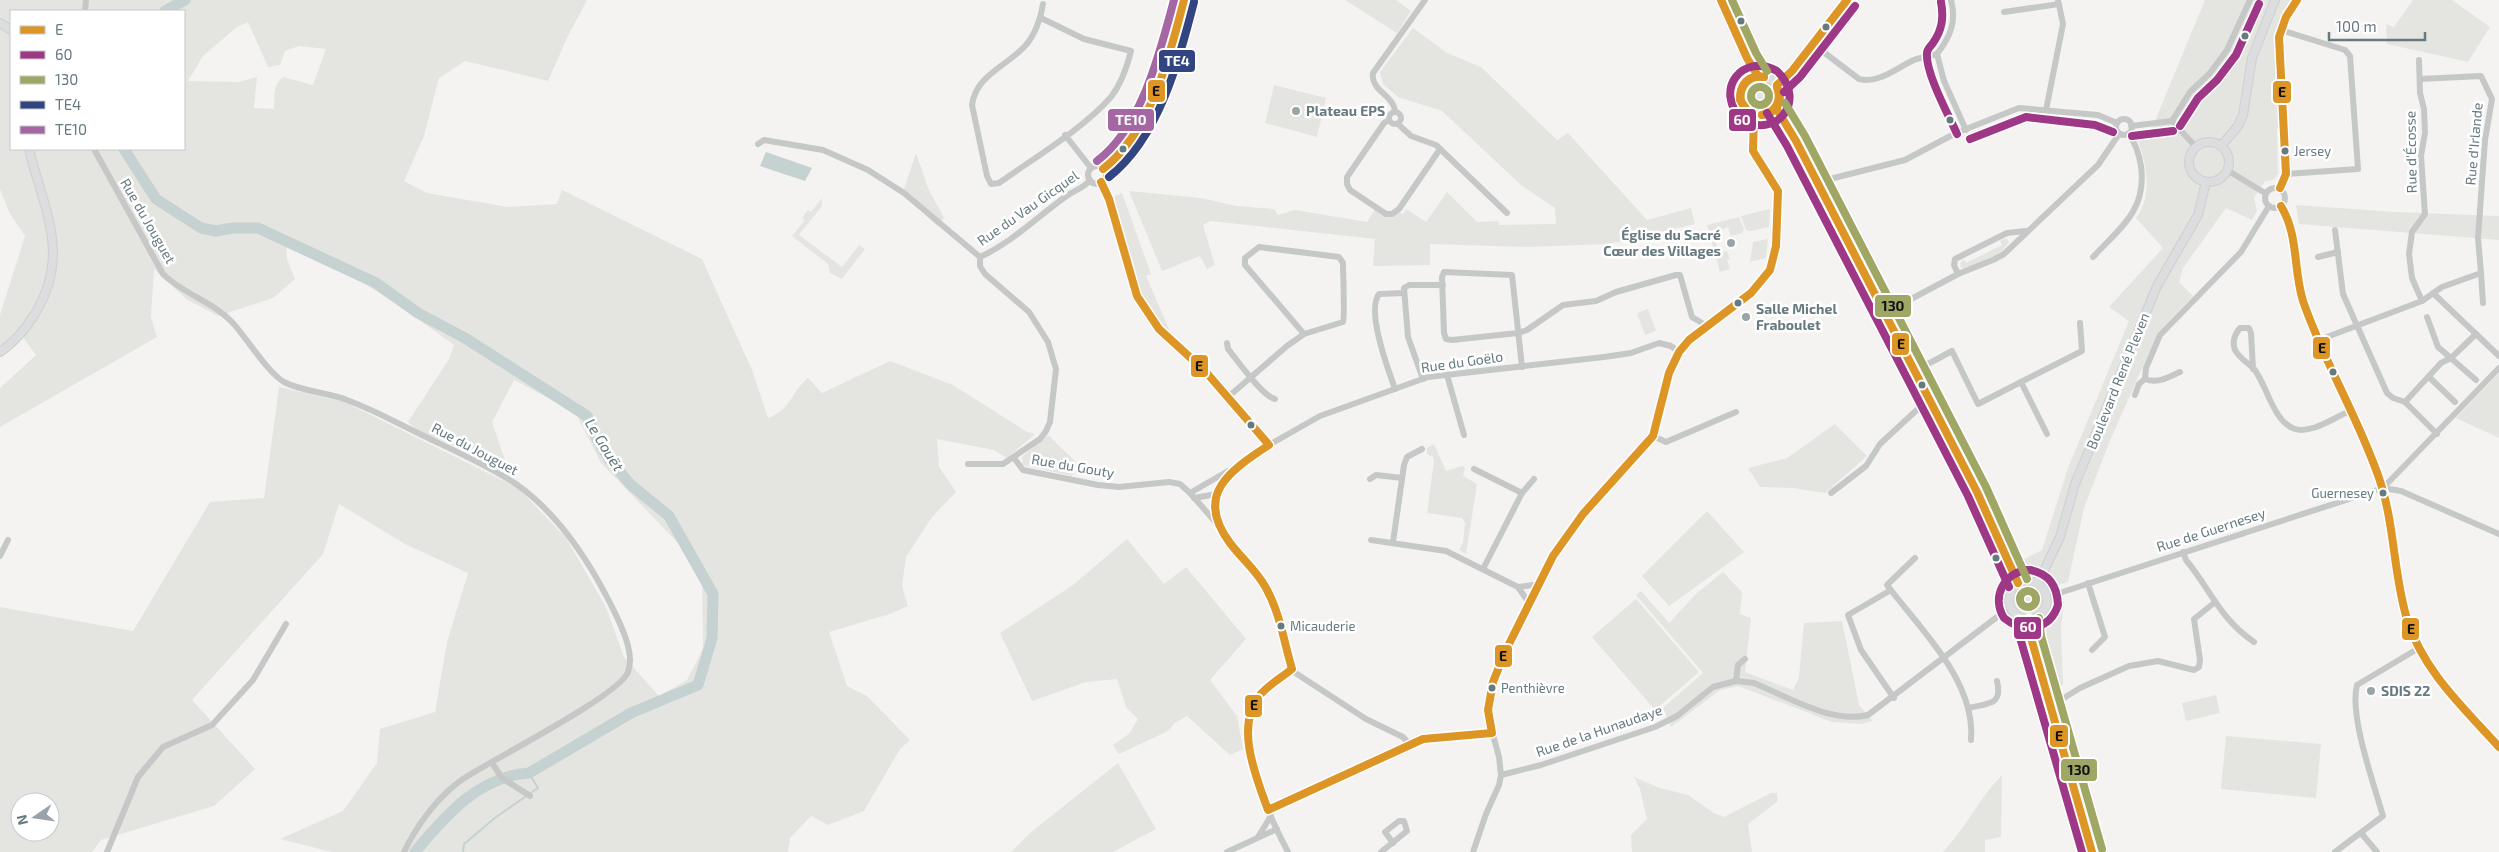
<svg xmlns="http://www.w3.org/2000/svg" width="2499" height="852" viewBox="0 0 2499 852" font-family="'Exo 2',sans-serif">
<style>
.green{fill:#e4e5e0;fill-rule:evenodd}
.water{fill:#c6d1d1}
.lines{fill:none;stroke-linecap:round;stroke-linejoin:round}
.stream{stroke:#c6d1d1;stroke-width:2}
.river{stroke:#c6d1d1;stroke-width:11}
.major-casing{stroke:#cfcfcf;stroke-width:10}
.minor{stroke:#c6c8c8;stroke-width:6}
.major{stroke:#dcddde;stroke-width:8}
.bus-1-casing{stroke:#fff;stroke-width:11}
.bus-2-casing{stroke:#fff;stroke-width:11}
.bus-3-casing{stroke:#fff;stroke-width:11}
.bus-4-casing{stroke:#fff;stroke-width:11}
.bus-5-casing{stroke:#fff;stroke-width:11}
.bus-1{stroke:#dd9525;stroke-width:8}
.bus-2{stroke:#9f3787;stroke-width:8}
.bus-3{stroke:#a0a664;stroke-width:8}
.bus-4{stroke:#334580;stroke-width:8}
.bus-5{stroke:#a467a3;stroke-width:8}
.bus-dot{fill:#667a80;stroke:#fff;stroke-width:2}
.poi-dot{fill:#98a4a8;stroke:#fff;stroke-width:2}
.labels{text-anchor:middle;stroke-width:5;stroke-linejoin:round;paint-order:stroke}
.bus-label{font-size:13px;fill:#667a80;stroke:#fff;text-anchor:start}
.poi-label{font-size:14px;font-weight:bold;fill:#667a80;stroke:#fff;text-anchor:start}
.street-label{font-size:14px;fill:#667a80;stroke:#fff}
.water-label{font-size:15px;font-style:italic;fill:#5d7676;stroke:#fff}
.line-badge{stroke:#fff;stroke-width:2}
.badge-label{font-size:14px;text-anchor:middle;font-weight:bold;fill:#fff}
.pale-badge-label{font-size:14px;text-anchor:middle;font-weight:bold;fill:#111}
</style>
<rect width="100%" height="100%" fill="#f4f3f2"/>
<!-- green -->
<g class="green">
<path d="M0 0H587L567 38 548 81 465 61 439 78 424 136 404 181 427 193 508 207 557 204 562 190 702 259 752 370 768 418C791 410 790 393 808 378L822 393 890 361 953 385 1027 432 1035 434 1007 458 994 450 937 439 939 467 956 492 932 517 906 557 902 586 908 606 890 614 829 632 847 686 867 696 910 740 900 749 864 811 828 825 811 816 790 838 788 852H332L280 839 343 811 377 763 380 729 435 712 447 642 468 573 405 544 339 504 323 554 192 700 255 769 214 806 101 840 92 852H0V607L133 631 210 502 264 498 279 387 345 402 518 488 566 538 606 607 624 657 659 696 687 680 703 649 702 568 601 463 575 412 514 380 492 422 508 469 417 430 408 422 449 359 454 345C401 307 347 268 286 242L287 259 295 279 273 298 218 316 186 299 154 269 151 317 157 337 0 427V388L36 355 19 332 0 347V315L25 236 9 212 0 189ZM11 11H184V149H11ZM248 22 268 67 280 65 285 51 299 46 326 49 313 85 283 77C272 86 275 96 274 109L254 108 257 77 239 82 188 81 203 56 237 27ZM20 802H50V832H20Z"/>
<polygon points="1345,0 1396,0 1411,11 1397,33"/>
<path d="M2205 0H2292L2282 16 2275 38 2280 128 2277 129 2278 174 2273 180 2265 181 2254 198 2257 211 2252 220 2226 208 2183 268 2179 282 2193 296 2158 332 2109 443 2084 508 2068 582 2055 586C2046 573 2035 569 2020 570L2018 562 2042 550 2068 468 2129 321 2109 307 2163 248 2136 218C2154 194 2146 163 2137 137 2151 134 2153 130 2157 116Z"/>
<polygon points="2413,0 2452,0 2490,27 2468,62 2387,44 2386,24 2394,27"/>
<polygon points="1413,28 1447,53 1481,67 1557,140 1568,133 1647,220 1691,208 1695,224 1609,244 1529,247 1430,244 1430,265 1373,266 1375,239 1211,221 1203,225 1215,265 1207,269 1200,256 1162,271 1129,191 1201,198 1236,206 1274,209 1278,215 1295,210 1367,222 1375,209 1394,216 1399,212 1403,214 1406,209 1426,222 1447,192 1477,222 1498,221 1499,225 1556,224 1555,208 1521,185 1442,111 1398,97 1383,84 1380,72"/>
<circle cx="1760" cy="96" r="15"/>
<polygon points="1274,85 1326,98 1317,137 1265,123"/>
<polygon points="916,153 928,188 944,218 937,226 927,216 930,212 904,189"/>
<path d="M1122 193 1151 274 1146 276 1172 336C1157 319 1142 302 1134 280L1113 202 1115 196Z"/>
<polygon points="822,198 822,206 799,235 842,267 859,245 865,249 842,279 830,273 828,264 792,236 805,220 802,218 808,210 811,212"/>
<polygon points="2296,205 2395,212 2499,216 2499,240 2299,224"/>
<polygon points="1770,209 1769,227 1751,231 1746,230 1741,216"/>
<polygon points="1739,217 1744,229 1742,233 1731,236 1728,227 1721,230 1723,236 1715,239 1719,253 1727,251 1730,259 1727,260 1730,269 1720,272 1707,225"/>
<path d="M2007 238 2009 242C2000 257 1980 262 1964 269L1961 267 1960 263 1964 259 1966 263 2002 245 2000 241Z"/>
<polygon points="1768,239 1766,258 1750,262 1753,242"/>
<polygon points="1648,309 1656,331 1645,335 1637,313"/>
<polygon points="2499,373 2499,438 2456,418"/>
<polygon points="1835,424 1867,456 1825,493 1793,488 1760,487 1748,468 1787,458"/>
<polygon points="1048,435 1078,464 1080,467 1072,476 1023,465 1022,457"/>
<polygon points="1434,444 1446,471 1462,466 1465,468 1463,476 1477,484 1466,554 1459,550 1463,543 1465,523 1462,518 1427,513 1434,461 1433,457 1427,454 1427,448"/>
<polygon points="1707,511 1744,552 1669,606 1642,576"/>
<polygon points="1127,539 1164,584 1186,567 1246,639 1210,680 1237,716 1243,749 1230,755 1187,716 1175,723 1168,731 1119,754 1113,745 1129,734 1138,719 1126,707 1117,679 1086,682 1032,701 1000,633 1073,585"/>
<polygon points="1723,572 1742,592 1740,614 1751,618 1745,672 1793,690 1799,677 1804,623 1842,621 1859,705 1873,721 1862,724 1832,722 1738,686 1720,690 1671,727 1663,708 1703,673 1636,595 1641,591 1669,623 1697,593"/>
<circle cx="2028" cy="600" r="14"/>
<polygon points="1636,599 1699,672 1655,710 1592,637"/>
<path d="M2064 601 2061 628 2063 684 2060 689 2053 694 2037 630C2054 621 2054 603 2064 601Z"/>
<polygon points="2216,695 2220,713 2186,721 2182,703"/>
<polygon points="2226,736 2321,744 2316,798 2221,789"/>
<polygon points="1118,763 1156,829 1113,852 1011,852 1030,833"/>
<path d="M2002 775 2001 837 1985 840V852H1943C1966 828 1979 798 2002 775Z"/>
<polygon points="1634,777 1660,788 1688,795 1714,813 1724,817 1771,793 1777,793 1778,801 1748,824 1752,852 1632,852 1631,835 1647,819 1640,789"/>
</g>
<!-- water -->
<polygon class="water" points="766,152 812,168 805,181 760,166"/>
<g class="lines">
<!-- stream -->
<polyline class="stream" points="463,852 464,844 496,817 538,788 529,773"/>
<!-- river -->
<g class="river">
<polyline points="165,11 185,0"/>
<path d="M124 149 156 199 201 228 216 231 233 228H258L376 283 418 313 465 338 587 416 597 439 609 459 631 485 669 516 713 594 712 638 698 685 631 713 529 773C479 776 445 816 415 852"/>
</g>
<defs>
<g id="major">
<polyline points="1721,0 1747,58 1758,76"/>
<polyline points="0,23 11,30"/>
<circle cx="1760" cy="96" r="20"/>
<polyline points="1776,108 1796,141 1977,492 2018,583"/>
<circle cx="2209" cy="162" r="20"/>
<polyline points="2221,146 2238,126 2243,115 2252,58 2275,0"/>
<path d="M0 352C15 342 27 327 36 312 71 253 43 208 29 149"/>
<circle cx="2028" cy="600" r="19"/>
<polyline points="2038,583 2060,537 2075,484 2157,286 2198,215 2206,182"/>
<polyline points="2029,619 2031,638 2092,852"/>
</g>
</defs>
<!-- major casing -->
<use href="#major" class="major-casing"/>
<!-- minor -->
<g class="minor">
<path d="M1951 0C1957 22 1950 37 1937 54L1944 81 1966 130"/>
<polyline points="85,11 86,0"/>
<polyline points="2004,12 2059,4"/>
<path d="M1041 18 1084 39 1131 51C1127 67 1121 84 1111 97 1084 128 1034 158 999 183L991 184 987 176 972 105C976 75 1007 66 1025 46 1035 35 1041 18 1043 4"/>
<polyline points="2281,30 2345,50 2350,56 2358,169 2286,174"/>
<path d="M1813 44 1859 79C1879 84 1896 68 1914 60 1921 57 1930 56 1937 54"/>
<polyline points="2419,60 2420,93 2424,109 2425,133 2421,156 2425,214 2412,232 2409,254 2412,278 2422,301"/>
<polyline points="1777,85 1792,71 1847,0"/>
<polyline points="2046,110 2063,24 2058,0"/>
<path d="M1395 111C1394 96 1370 90 1373 73L1425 0"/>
<circle cx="1395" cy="118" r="6"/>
<circle cx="2124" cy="127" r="8"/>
<polyline points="1389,120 1384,123 1347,177 1347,184 1350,190 1386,214 1392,214 1399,209 1440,149"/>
<polyline points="2172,121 2190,92 2210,73 2227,50 2250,0"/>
<polyline points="2172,121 2196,147"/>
<polyline points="1398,124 1411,136 1436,145 1507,213"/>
<polyline points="2131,126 2172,121"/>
<polyline points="1065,135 1091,168"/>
<polyline points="758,144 764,140 823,150 868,170 904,193 980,257"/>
<path d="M94 149 163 274C183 294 212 301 232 322 246 337 268 373 284 382 303 392 327 392 347 400 374 410 399 424 424 436 455 451 487 465 516 484 556 512 587 558 609 601 618 619 636 652 628 672 619 696 491 760 463 779 438 796 417 825 404 852"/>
<circle cx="1097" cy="175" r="9"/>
<path d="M1103 169C1113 162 1119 152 1126 143 1162 97 1170 54 1184 0"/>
<polyline points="2227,170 2265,193"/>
<polyline points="1101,182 1109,199 1137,296 1159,329 1205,371 1269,445"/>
<polyline points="1818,184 1826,180 1905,160 1956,133 2019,108 2098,115 2117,123"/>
<circle cx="2275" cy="198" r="10"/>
<polyline points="2280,188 2286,174 2279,37 2286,17 2297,0"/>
<path d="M2281 206C2302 234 2292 269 2303 300 2324 361 2358 417 2379 478 2396 525 2394 572 2407 619 2422 671 2464 708 2499 747"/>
<polyline points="2335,230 2343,294 2387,393 2393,398 2405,402 2437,434"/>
<path d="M980 257C1013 242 1039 215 1068 195 1077 189 1084 188 1090 180"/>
<path d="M2093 257C2121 227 2147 210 2141 166 2139 154 2136 143 2128 134"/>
<polyline points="2318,257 2338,252"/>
<polyline points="2481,273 2483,303"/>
<polyline points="1958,274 1954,265 1955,259 2007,233 2025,231"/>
<polyline points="2433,293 2499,356"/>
<polyline points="1885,313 1958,274 1993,260 2004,254 2098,165 2119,134"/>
<polyline points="2427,317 2438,347 2476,380"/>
<polyline points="2319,340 2422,301 2442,287 2481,273 2478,238 2485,140 2492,99 2481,76 2420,79"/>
<path d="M1227 343 1228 349C1238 361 1262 396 1275 399"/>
<polyline points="1522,367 1512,275 1444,272 1442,277 1444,333 1446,339 1452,340 1518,333 1527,330 1563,305 1596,301 1616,292 1676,275 1680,275 1692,317 1707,326"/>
<path d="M2253 369 2251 333 2249 328H2240C2235 334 2232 342 2235 350 2239 358 2248 363 2254 369 2267 385 2273 422 2295 429 2312 434 2335 417 2350 411"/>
<polyline points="1915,371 1952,351 1978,404 2082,351 2080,323"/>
<path d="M2180 372C2169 377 2158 384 2145 379L2146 368 2160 335 2241 252 2269 206"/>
<polyline points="1447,375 1464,435"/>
<polyline points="2429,377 2455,402"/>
<polyline points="1423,379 1408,337 1404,288 1409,285 1443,285"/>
<polyline points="2021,382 2047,434"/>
<path d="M1395 389C1388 369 1366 311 1379 294L1404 293"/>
<polyline points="2135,395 2139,384 2145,379"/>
<path d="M1228 397 1287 346 1304 334 1343 322C1345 318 1343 273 1343 263L1339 257 1259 247 1245 258V265L1304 334"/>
<polyline points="2405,402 2441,363 2451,358 2476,334"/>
<polyline points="1653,436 1666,442 1736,412"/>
<polyline points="1014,458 1023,470 1098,485 1119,487 1169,482 1180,484 1190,493 1219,526 1266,587 1274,606 1287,655 1294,672 1366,719 1403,737 1409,744"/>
<polyline points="968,464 1003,464 1040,439 1046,431 1050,422 1056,369 1048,342 1029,312 985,274 980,266 980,257"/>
<polyline points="1474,469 1522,493 1483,569"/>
<polyline points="1370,479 1376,475 1402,478"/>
<polyline points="2383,488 2499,368"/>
<polyline points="1190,493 1228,471"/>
<polyline points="1522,493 1534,479"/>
<polyline points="1831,493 1866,466 1880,444 1920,407 1930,401"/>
<polyline points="1194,498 1217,494"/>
<polyline points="1219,526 1215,506 1216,495 1226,475 1269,445 1320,416 1428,377 1604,357 1631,353 1659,343 1671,346 1679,352"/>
<polyline points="1371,540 1446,551 1518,587"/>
<polyline points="1393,542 1404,465 1407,457 1422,449"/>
<path d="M2183 552 2186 560C2211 590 2219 618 2254 642"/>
<polyline points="0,556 8,540"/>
<path d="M1915 558 1887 585C1920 629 1976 681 1971 740"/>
<polyline points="2088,583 2105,637 2092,650"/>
<polyline points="1891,590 1848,615 1861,650 1894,698"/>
<polyline points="2047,597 2383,488 2401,491 2499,534"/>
<polyline points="1529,603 1518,587 1533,585 1537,587"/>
<polyline points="1736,681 1738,665 1745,659"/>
<polyline points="2051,706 2080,688 2129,666 2158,661 2194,670 2199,667 2200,660 2194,619 2214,603"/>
<path d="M1968 708C1988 703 2003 706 1997 681"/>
<polyline points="492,763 502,778 530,796"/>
<path d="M1501 775 1541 765 1655 727 1677 716 1713 687 1736 681 1754 683C1788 697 1832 724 1868 715L1997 617 2011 609"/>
<polyline points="1268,810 1423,739 1492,733"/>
<polyline points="2361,833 2377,852"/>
<polyline points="1258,837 1271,816"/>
<polyline points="107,852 138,777 163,747 212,725 253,680 286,624"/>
<polyline points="1227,852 1277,829"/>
<path d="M1288 852C1269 816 1231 736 1257 699 1266 685 1280 679 1292 669"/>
<polyline points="1381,852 1407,831 1404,821 1399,821 1385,832 1393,843"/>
<polyline points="1473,852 1486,814 1499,785 1501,775 1499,757 1489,720 1489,696 1505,652 1537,587 1567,535 1653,436 1669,373 1679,352 1689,340 1751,293 1770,270 1776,246 1778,191 1756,159 1753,151 1754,116"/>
<path d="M2335 852 2383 816C2374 784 2349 716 2357 685L2419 648"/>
</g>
<!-- major -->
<use href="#major" class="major"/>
<defs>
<g id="bus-1">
<polyline points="1721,0 1747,58 1758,76"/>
<polyline points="1777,85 1792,71 1847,0"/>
<polyline points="1776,108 1796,141 1977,492 2018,583"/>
<path d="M1748 111C1732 98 1743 72 1764 77"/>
<path d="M1748 111 1740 100C1740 86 1748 75 1764 77"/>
<path d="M1762 115C1777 113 1784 101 1777 87"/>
<path d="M1762 115C1776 112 1782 100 1777 87"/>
<path d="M1103 169C1151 132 1170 55 1184 0"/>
<path d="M1101 182 1109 199 1137 296 1159 329 1205 371 1269 445C1229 471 1194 495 1230 543 1242 559 1257 571 1266 588 1280 613 1284 642 1292 669 1281 678 1268 685 1259 696 1235 727 1256 777 1268 810L1423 739 1492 733 1488 710 1493 682 1505 652 1553 556 1583 514 1653 436 1669 373 1679 352 1689 340 1751 293 1770 270 1776 246 1778 191 1753 151 1754 116"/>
<polyline points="2280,188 2286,174 2279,37 2286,17 2297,0"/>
<path d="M2281 206C2299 236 2293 269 2303 301 2324 362 2358 417 2379 478 2395 524 2393 573 2407 619 2423 671 2464 708 2499 747"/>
<polyline points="2029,619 2031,638 2092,852"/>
</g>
<g id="bus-2">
<path d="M1941 2C1944 18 1942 30 1933 43 1931 46 1927 49 1927 53 1925 72 1949 116 1957 134"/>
<path d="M1777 71C1743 52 1712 90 1743 121 1779 138 1806 100 1778 72"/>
<polyline points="1784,92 1800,77 1855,6"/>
<polyline points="1767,113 1787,146 1968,496 2009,587"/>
<polyline points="2180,126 2198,98 2217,80 2236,55 2259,4"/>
<polyline points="2132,136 2173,131"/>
<polyline points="1970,139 2026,117 2095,125 2113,132"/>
<path d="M2027 570C2004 573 1991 597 2004 618 2024 634 2050 630 2058 605 2057 585 2049 574 2030 570"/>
<polyline points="2019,620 2021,641 2082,852"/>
</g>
<g id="bus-3">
<polyline points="1732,0 1756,53 1767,71"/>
<circle cx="1760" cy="96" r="9"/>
<polyline points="1785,103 1805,136 1986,487 2027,579"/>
<circle cx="2028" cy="599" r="8"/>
<polyline points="2039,618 2041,636 2102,849"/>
</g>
<path id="bus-4" d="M1109 177C1159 138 1179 60 1194 2"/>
<path id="bus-5" d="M1097 161C1142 127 1160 52 1174 0"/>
</defs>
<!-- bus-1 casing -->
<use href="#bus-1" class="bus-1-casing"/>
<!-- bus-2 casing -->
<use href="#bus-2" class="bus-2-casing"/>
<!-- bus-3 casing -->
<use href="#bus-3" class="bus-3-casing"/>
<!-- bus-4 casing -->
<use href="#bus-4" class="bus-4-casing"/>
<!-- bus-5 casing -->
<use href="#bus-5" class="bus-5-casing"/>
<!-- bus-1 -->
<use href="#bus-1" class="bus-1"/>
<!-- bus-2 -->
<use href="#bus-2" class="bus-2"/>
<!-- bus-3 -->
<use href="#bus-3" class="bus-3"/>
<!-- bus-4 -->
<use href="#bus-4" class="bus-4"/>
<!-- bus-5 -->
<use href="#bus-5" class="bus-5"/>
</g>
<!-- markers -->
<g class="bus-dot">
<circle cx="1741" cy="21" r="4.5"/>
<circle cx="1826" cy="27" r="4.5"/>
<circle cx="2245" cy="36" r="4.5"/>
<circle cx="1950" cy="120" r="4.5"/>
<circle cx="1123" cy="149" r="4.5"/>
<circle cx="2285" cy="151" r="4.5"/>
<circle cx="1738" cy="303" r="4.5"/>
<circle cx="2333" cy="372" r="4.5"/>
<circle cx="1922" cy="385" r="4.5"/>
<circle cx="1251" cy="425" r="4.5"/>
<circle cx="2383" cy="493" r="4.5"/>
<circle cx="1996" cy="558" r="4.5"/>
<circle cx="1281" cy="626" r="4.5"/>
<circle cx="1492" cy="688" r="4.5"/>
</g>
<g class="poi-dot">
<circle cx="1296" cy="111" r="5"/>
<circle cx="1731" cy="243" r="5"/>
<circle cx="1746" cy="317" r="5"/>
<circle cx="2371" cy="691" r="5"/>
</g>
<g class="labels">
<!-- bus labels -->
<g class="bus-label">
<text x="2294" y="156">Jersey</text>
<text x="2374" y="498" text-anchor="end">Guernesey</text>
<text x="1290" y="631">Micauderie</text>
<text x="1501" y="693">Penthièvre</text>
</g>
<!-- poi labels -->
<g class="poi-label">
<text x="1306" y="116">Plateau EPS</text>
<text x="1721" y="240" text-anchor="end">Église du Sacré<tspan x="1721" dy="16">Cœur des Villages</tspan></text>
<text x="1756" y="314">Salle Michel<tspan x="1756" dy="16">Fraboulet</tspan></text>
<text x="2381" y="696">SDIS 22</text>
</g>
<!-- street labels -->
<g class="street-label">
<text transform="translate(2474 144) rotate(-85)" y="5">Rue d'Irlande</text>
<text transform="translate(2411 152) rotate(-91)" y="5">Rue d'Écosse</text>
<text transform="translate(1028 208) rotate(-35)" y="5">Rue du Vau Gicquel</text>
<text transform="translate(148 221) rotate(60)" y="5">Rue du Jouguet</text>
<text transform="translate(1462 362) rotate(-8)" y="5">Rue du Goëlo</text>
<text transform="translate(2118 381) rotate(-68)" y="5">Boulevard René Pleven</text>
<text transform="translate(475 449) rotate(28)" y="5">Rue du Jouguet</text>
<text transform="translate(1073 466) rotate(10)" y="5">Rue du Gouty</text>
<text transform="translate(2211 530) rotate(-18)" y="5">Rue de Guernesey</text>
<text transform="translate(1599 731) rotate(-19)" y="5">Rue de la Hunaudaye</text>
</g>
<!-- water labels -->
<g class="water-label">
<text transform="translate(604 445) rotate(58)" y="5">Le Gouët</text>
</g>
</g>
<g class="line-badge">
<rect x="1158" y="49" width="38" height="24" rx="5" fill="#334580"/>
<rect x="1147" y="79" width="19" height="24" rx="5" fill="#dd9525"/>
<rect x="2272" y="80" width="20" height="24" rx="5" fill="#dd9525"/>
<rect x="1728" y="108" width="29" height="24" rx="5" fill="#9f3787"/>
<rect x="1107" y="108" width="48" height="24" rx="5" fill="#a467a3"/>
<rect x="1874" y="294" width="38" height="24" rx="5" fill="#a0a664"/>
<rect x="1891" y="332" width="19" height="24" rx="5" fill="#dd9525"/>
<rect x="2312" y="336" width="19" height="24" rx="5" fill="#dd9525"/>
<rect x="1190" y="354" width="19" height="24" rx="5" fill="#dd9525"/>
<rect x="2013" y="616" width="29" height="24" rx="5" fill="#9f3787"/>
<rect x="2401" y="617" width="19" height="24" rx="5" fill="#dd9525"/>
<rect x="1494" y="644" width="19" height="24" rx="5" fill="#dd9525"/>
<rect x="1244" y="694" width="19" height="24" rx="5" fill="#dd9525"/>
<rect x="2049" y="724" width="20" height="24" rx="5" fill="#dd9525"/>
<rect x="2060" y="758" width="38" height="24" rx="5" fill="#a0a664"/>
</g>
<g class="badge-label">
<text x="1177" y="66">TE4</text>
<text x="1742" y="125">60</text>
<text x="1131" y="125">TE10</text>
<text x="2028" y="632">60</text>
</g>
<g class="pale-badge-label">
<text x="1156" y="96">E</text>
<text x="2282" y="97">E</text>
<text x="1893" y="311">130</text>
<text x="1901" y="349">E</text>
<text x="2322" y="353">E</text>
<text x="1199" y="371">E</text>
<text x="2411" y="634">E</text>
<text x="1503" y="661">E</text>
<text x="1254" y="710">E</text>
<text x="2059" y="741">E</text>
<text x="2079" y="775">130</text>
</g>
<!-- legend -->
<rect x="10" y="10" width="175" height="140" fill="#ffffff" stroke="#c2cacc"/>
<rect x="20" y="26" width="25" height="8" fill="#dd9525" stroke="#c2cacc"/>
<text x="55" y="35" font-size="15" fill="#667a80">E</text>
<rect x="20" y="51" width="25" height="8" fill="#9f3787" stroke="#c2cacc"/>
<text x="55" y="60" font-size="15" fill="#667a80">60</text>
<rect x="20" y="76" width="25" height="8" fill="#a0a664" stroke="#c2cacc"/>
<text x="55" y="85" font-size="15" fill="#667a80">130</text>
<rect x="20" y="101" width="25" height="8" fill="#334580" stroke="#c2cacc"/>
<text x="55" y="110" font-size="15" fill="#667a80">TE4</text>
<rect x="20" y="126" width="25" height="8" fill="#a467a3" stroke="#c2cacc"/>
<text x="55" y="135" font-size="15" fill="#667a80">TE10</text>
<!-- north arrow -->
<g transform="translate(35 817) rotate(257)"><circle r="24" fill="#ffffff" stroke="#c2cacc"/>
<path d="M0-4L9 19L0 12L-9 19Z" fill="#98a4a8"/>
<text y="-8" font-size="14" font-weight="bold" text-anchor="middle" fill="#667a80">N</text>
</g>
<!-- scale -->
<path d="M2329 32v8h96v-8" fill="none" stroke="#667a80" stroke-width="2.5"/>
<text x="2336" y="32" font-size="15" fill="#667a80" stroke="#ffffff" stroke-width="4" paint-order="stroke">100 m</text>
</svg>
